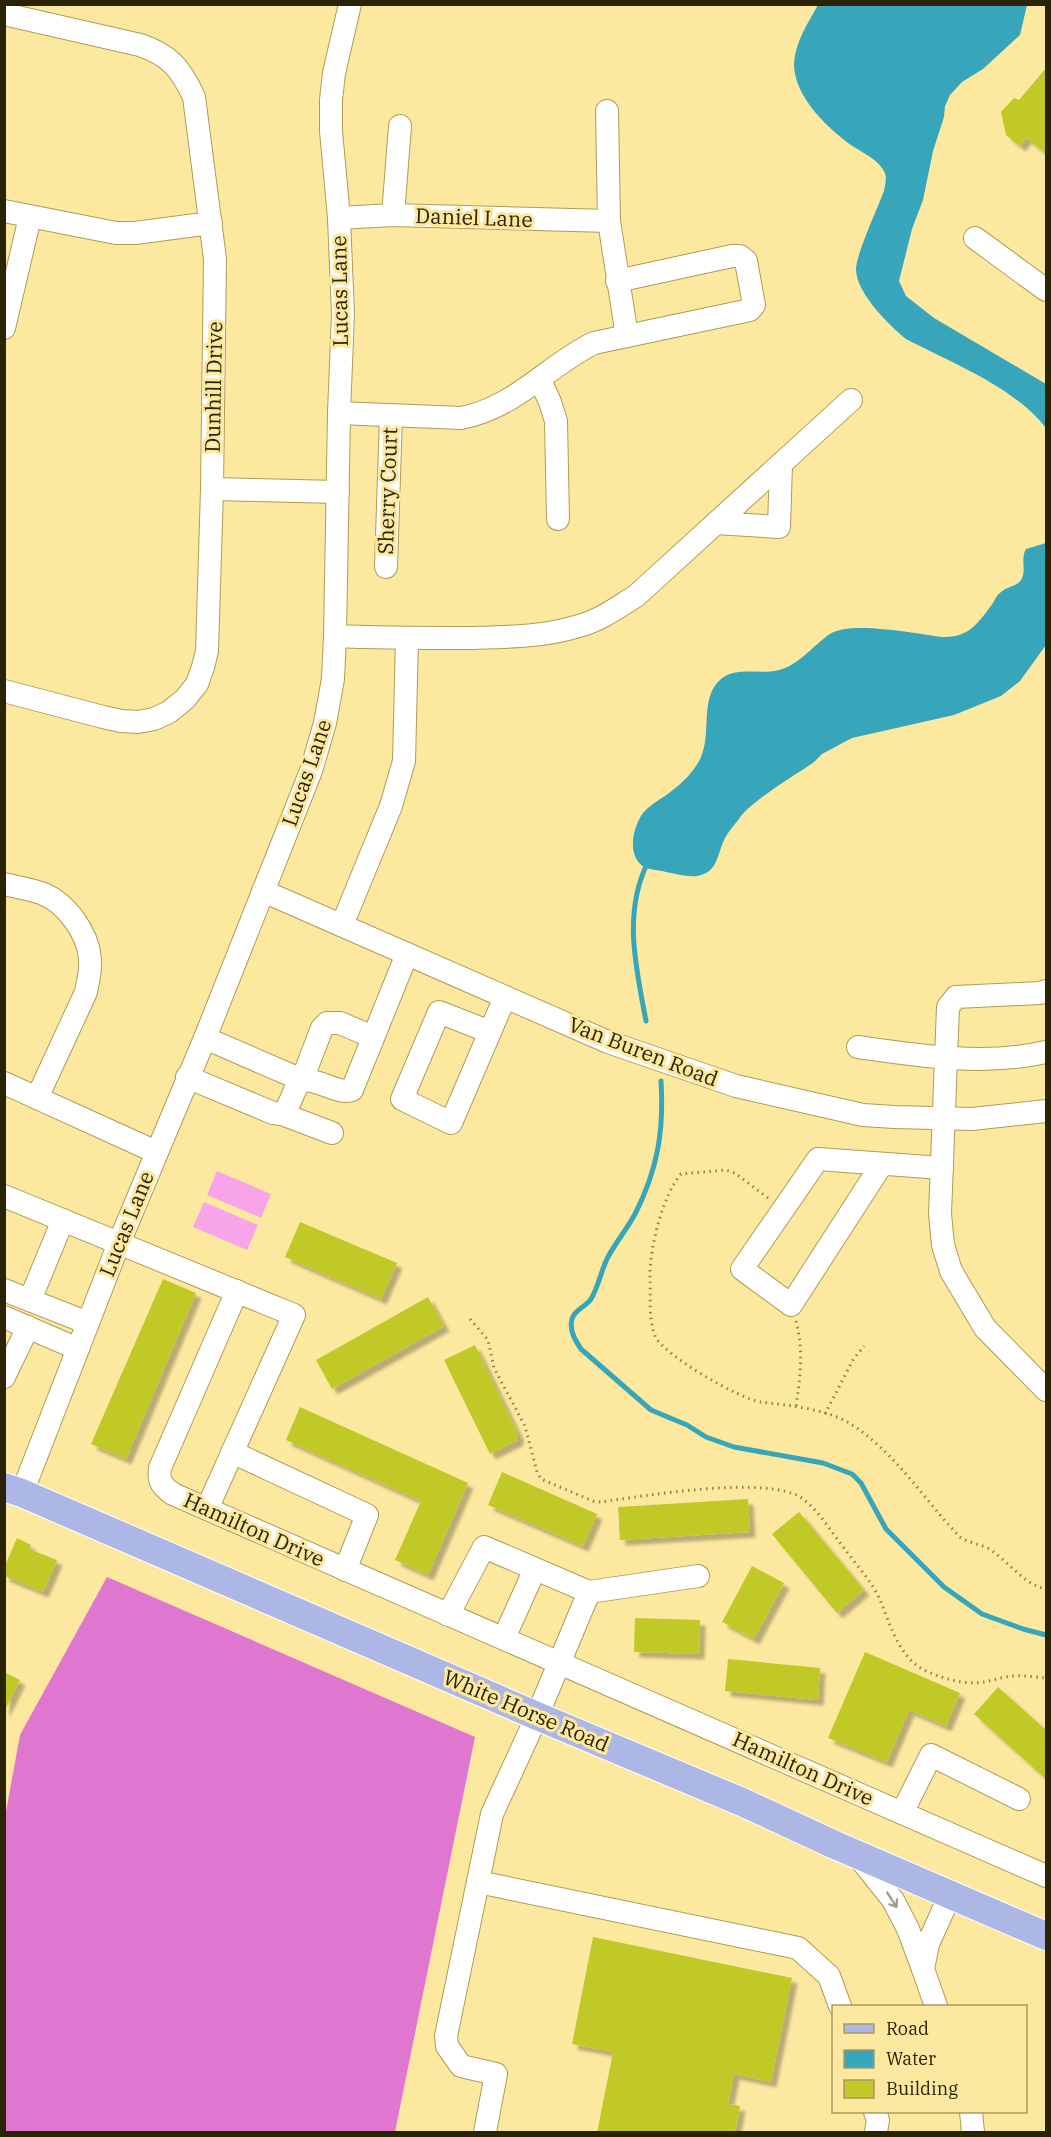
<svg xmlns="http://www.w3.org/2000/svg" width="1051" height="2137" viewBox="0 0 1051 2137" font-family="'IBM Plex Serif',serif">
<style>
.green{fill:#f8a4e9}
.forest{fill:#df76cf}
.water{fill:#37a6bb}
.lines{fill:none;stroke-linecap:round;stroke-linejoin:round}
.stream{stroke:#37a6bb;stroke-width:5}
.building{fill:#c0c928;filter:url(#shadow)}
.minor-casing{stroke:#b09c56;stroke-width:24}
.major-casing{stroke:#fff;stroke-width:30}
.path{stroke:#8f814f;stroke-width:3;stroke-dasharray:1.5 4.5;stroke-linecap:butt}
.minor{stroke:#fff;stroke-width:22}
.major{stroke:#adb7e5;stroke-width:28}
.oneway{stroke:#a09c8e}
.labels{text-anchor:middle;stroke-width:6;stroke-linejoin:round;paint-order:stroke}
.street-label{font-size:21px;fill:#2b2305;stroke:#fde8a0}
</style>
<defs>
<filter id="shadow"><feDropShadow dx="5.5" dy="5.5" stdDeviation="1.5" flood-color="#0004"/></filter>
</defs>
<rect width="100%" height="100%" fill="#fde8a0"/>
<!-- green -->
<g class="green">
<polygon points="217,1171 271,1194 261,1218 207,1195"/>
<polygon points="204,1202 258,1225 247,1250 193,1227"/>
</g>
<!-- forest -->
<polygon class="forest" points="107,1577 475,1737 395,2132 5,2132 4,1977 6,1970 4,1969 5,1817 20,1735"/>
<!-- water -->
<g class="water">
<path d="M818 5H1027L1020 35 983 69 962 82 950 95 945 106 944 117 933 151 923 200 912 229 899 281 906 296 934 318 1046 384V428C1014 387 952 363 906 339 889 325 856 293 856 269 856 255 878 207 884 191 885 185 887 179 885 173 879 160 865 154 854 147 829 130 794 97 794 64 795 42 808 23 818 5Z"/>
<path d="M1046 543V645L1020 681 1001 696 954 715 852 738 822 754 814 762C794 776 756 798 741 816 736 823 729 831 725 838 719 849 718 867 706 873 693 880 679 874 666 872 659 870 650 870 644 867 626 855 633 827 643 813 649 806 657 801 665 796 679 786 694 773 701 757 712 732 699 698 721 679 736 667 757 674 774 671 797 668 812 646 830 634 851 620 917 634 943 637 969 638 979 622 993 603 995 599 998 594 1001 592 1007 587 1017 586 1021 580 1027 571 1020 559 1026 549Z"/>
</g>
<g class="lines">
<!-- stream -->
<g class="stream">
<path d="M646 1021C636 968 623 914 647 864"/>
<path d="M661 1081C664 1130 658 1169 635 1214 627 1229 616 1242 608 1257 601 1270 599 1286 591 1299 586 1307 575 1309 572 1319 569 1330 575 1340 581 1349L651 1410 687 1425 706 1437 734 1447 823 1463 852 1474 861 1483 886 1529 944 1587 982 1614 1023 1629 1046 1635"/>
</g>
</g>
<!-- building -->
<g class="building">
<polygon points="1047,67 1047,154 1026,138 1020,146 1006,135 1001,112 1014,98 1019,100"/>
<polygon points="300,1222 397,1263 381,1299 285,1257"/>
<polygon points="163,1279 196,1293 126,1459 91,1444"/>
<polygon points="428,1297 444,1326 332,1389 316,1360"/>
<polygon points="475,1345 518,1434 518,1440 490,1454 444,1360"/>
<polygon points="300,1407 468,1483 428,1575 395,1560 421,1501 286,1440"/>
<polygon points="502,1472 597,1514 583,1546 488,1505"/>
<polygon points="748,1499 750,1532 620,1540 618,1507"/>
<polygon points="799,1512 864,1590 837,1613 772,1534"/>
<polygon points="17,1538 31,1545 29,1549 57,1560 43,1592 4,1576 4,1568"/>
<polygon points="752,1566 784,1583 754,1639 722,1622"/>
<polygon points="635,1618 700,1620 699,1654 634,1652"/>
<polygon points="865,1652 960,1693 946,1726 909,1710 887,1762 828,1738"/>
<polygon points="728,1659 820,1668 818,1700 725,1691"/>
<polygon points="4,1672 20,1680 4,1712"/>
<polygon points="998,1687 1047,1731 1047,1780 974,1714"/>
<polygon points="593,1937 792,1978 771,2082 734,2074 728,2104 740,2106 735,2133 597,2133 613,2052 572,2044"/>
</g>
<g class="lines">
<defs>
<g id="minor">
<path d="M4 14 140 45C170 55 181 69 194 97L215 259 212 489 207 651 203 667 197 684 185 699 169 712 154 719 138 722 121 721 103 717 4 691"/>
<polyline points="607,111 609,221 627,336"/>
<polyline points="4,211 116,233 135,233 211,223"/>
<polyline points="393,215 400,126"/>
<polyline points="339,218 393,215 609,221"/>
<polyline points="975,238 1046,290"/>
<polyline points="4,328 30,217"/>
<polyline points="540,380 550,402 556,421 558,519"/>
<path d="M339 413 461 418C515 408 547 366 594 343L750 310 754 305 746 261 740 256H732L617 281"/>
<polyline points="212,489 338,492"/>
<polyline points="716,523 779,527 781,464"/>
<polyline points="386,567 391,416"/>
<path d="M335 636C380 638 424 638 469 638 507 637 543 637 579 626 601 620 618 607 636 596L851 400"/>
<path d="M4 884C17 887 30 889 41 893 66 902 88 933 90 959 91 970 88 981 86 992L37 1098"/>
<polyline points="263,891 608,1042 736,1086 863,1115 894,1117 972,1119 1046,1111"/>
<polyline points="342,925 391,806 404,761 407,639"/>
<polyline points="1046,991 1040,993 956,997 948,1007 940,1214 943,1245 951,1271 985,1328 1046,1390"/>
<polyline points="490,1032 439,1012 402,1099 451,1123 505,997"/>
<polyline points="205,1038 302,1080 322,1028 327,1023 340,1023 373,1037"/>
<path d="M858 1047C921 1056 984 1066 1046 1052"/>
<path d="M187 1077 273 1113 282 1114C292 1105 292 1089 302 1080 320 1079 339 1095 352 1090L407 954"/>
<polyline points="4,1083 156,1152"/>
<polyline points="282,1114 332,1133"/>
<polyline points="882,1164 791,1305 742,1269 818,1159 942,1168"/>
<polyline points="4,1196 294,1315 207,1509"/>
<polyline points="4,1290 88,1323"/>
<path d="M237 1291 160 1468C158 1482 162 1486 173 1494L1046 1876"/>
<polyline points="30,1300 63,1220"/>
<polyline points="4,1317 78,1349"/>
<polyline points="4,1377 28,1327"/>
<polyline points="232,1452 367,1515 345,1570"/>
<polyline points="22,1493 119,1243 205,1038 311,771 325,723 333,679 335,636 339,413 343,314 339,218 331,131 331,100 334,73 350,4"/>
<polyline points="448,1615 484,1547 589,1592 698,1576"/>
<polyline points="504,1638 535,1569"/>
<polyline points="902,1813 931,1755 1019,1799"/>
<polyline points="857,1855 893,1900 908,1929 923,1969"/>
<polyline points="478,1882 798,1948 829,1976 840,2006"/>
<polyline points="936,2006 923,1969 928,1944 950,1895"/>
<polyline points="875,2112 878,2120 876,2132"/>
<polyline points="971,2112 973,2132"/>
<polyline points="485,2132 496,2074 461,2066 447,2046 446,2036 492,1814 537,1716 589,1592"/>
</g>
<polyline id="major" points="4,1487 22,1493 537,1716 742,1802 835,1845 1046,1936"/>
</defs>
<!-- minor casing -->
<use href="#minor" class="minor-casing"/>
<!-- major casing -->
<use href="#major" class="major-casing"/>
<!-- path -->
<g class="path">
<path d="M768 1198 735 1173 726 1170 681 1174C663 1194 649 1250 650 1277 651 1295 648 1318 655 1336 662 1354 741 1400 761 1402 787 1405 826 1409 849 1423 895 1451 923 1499 960 1537 969 1543 981 1544 991 1550 1010 1563 1023 1584 1046 1589"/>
<path d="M470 1319 488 1340 494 1368 525 1426 537 1472 541 1479 593 1501 601 1502C644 1496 770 1474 803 1499 820 1512 831 1532 844 1548 856 1565 872 1581 880 1600 891 1626 899 1658 926 1671 945 1679 963 1685 984 1682 991 1681 998 1678 1006 1677 1019 1674 1033 1677 1046 1678"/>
<path d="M796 1321C804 1351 800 1377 796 1407"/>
<polyline points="825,1414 853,1360 864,1346"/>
</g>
<!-- minor -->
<use href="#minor" class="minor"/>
<!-- major -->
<use href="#major" class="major"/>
</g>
<!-- one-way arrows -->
<defs><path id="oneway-shaft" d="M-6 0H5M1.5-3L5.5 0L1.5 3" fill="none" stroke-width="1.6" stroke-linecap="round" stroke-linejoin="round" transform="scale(1.5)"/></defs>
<use class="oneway" href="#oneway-shaft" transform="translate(892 1900) rotate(57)"/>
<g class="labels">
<!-- street labels -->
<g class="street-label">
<text transform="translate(474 218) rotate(2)" y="7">Daniel Lane</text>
<text transform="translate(340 291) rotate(-91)" y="7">Lucas Lane</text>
<text transform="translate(214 387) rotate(-89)" y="7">Dunhill Drive</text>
<text transform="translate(388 491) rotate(-88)" y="7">Sherry Court</text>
<text transform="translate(307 773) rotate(-71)" y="7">Lucas Lane</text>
<text transform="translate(643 1052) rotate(21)" y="7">Van Buren Road</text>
<text transform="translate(127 1224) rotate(-68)" y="7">Lucas Lane</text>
<text transform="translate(254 1530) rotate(24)" y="7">Hamilton Drive</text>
<text transform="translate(526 1711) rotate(23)" y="7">White Horse Road</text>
<text transform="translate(803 1769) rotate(24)" y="7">Hamilton Drive</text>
</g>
</g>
<!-- border -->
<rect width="1051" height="2137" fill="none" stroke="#2b2305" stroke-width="12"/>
<!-- legend -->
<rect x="832" y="2005" width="195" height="108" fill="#fde8a0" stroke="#a99962" stroke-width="1.5"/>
<rect x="844" y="2024" width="30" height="9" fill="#adb7e5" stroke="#a99962" stroke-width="1.5"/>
<text x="886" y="2035" font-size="18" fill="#2b2305">Road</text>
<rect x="844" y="2050" width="30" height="18" fill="#37a6bb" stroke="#a99962" stroke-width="1.5"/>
<text x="886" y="2065" font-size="18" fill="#2b2305">Water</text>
<rect x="844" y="2080" width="30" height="18" fill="#c0c928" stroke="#a99962" stroke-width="1.5"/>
<text x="886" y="2095" font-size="18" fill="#2b2305">Building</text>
</svg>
